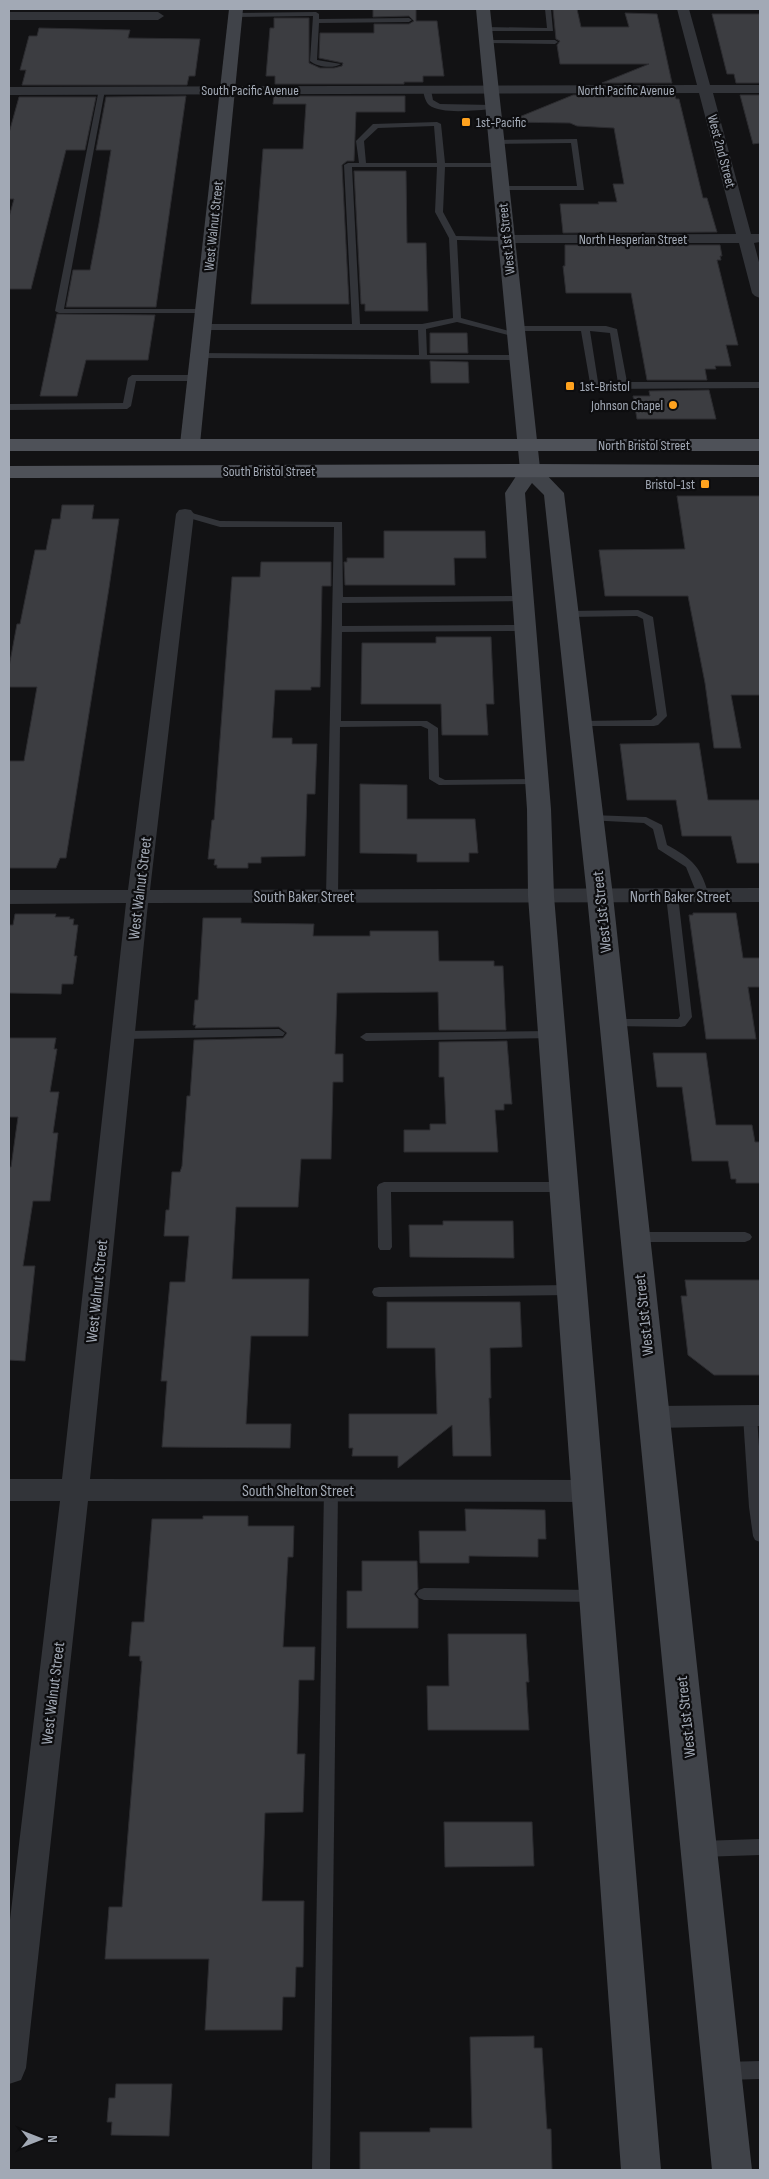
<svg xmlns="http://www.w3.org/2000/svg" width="769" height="2179" viewBox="0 0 769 2179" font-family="'Sofia Sans Condensed',sans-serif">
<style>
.building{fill:#3c3d41;stroke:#2c2c30}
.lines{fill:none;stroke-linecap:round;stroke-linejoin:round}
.lane{fill:#323439;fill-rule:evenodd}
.street{fill:#323439;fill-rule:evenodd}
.secondary{fill:#404349;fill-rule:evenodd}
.primary{fill:#4e5158;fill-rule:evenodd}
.poi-dot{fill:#ffa21e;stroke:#0d0d0f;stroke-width:2}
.labels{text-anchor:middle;stroke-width:4.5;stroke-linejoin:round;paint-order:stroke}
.far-street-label{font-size:14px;fill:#a2a9b5;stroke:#0d0d0f}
.far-poi-label{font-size:14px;fill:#a2a9b5;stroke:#0d0d0f;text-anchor:start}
.street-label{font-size:16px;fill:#a2a9b5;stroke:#0d0d0f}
</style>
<rect width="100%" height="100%" fill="#121214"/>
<!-- building -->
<g class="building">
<polygon points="373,9 416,9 416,21 437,21 444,76 423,76 423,82 404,82 404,84 275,84 275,76 266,76 270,28 274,28 274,18 309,18 309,63 320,68 334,68 342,66 343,63 319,58 320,33 374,33 374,24 409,24 414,21 409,16 373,17"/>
<polygon points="553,9 577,9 581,27 629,27 625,13 657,14 672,83 602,83 649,64 560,64 557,45 560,41 556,39"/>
<polygon points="712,14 760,14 760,83 736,83 734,74 727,74"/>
<polygon points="39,28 130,30 128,38 200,39 195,76 189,76 187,85 22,85 26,70 20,70 29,36 37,36"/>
<polygon points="573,95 675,95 676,99 679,99 703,198 707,198 717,232 563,233 560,204 599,204 598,202 617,202 613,184 624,184 614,128 577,126 570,123 507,122"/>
<polygon points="740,95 760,95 760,143 753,144"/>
<polygon points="186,96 156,307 66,307 73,270 90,270 99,223 111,150 96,150 106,97"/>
<polygon points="274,96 405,96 405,112 356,112 354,161 347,161 342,165 349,304 251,304 263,149 303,149 306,104 273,104"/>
<polygon points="19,97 96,97 85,150 66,150 31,289 9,289 9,217 14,199 9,199 9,133"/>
<polygon points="354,171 406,171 407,243 426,243 428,311 365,311 365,304 361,304"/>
<polygon points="565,245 720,245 722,256 720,256 721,260 717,260 738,345 726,345 731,366 715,366 716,369 705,369 707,380 647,380 631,293 566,293 563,266 565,266"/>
<polygon points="57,314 155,315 148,360 86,360 77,396 40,396"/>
<polygon points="430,333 467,333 468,353 430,353"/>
<polygon points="430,361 468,362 469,383 431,383"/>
<polygon points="709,390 716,419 637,419 633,396 650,396 649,391"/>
<polygon points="677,496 760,496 760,695 731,695 741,748 714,748 705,683 688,596 605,596 599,550 685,549"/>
<polygon points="62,505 94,505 92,519 119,519 109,588 66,858 60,858 56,868 9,868 9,761 24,761 37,687 9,687 9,667 17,624 20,624 35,550 46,550 52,519 60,519"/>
<polygon points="384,531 485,531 486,558 454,558 455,585 345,585 344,562 347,562 347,558 384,558"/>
<polygon points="261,562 331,562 331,586 322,586 320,687 311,687 311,690 275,690 272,738 292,738 292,744 317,744 315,794 307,794 305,856 261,857 261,863 248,863 248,868 217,868 217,865 214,865 215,859 208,859 212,820 214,820 232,577 260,577"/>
<polygon points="436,637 491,637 494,704 486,704 488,735 442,735 441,704 361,704 362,643 436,643"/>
<polygon points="699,743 708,800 760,800 760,863 737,863 731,836 682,836 676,800 627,800 620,744"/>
<polygon points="360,784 407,785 407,819 475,819 478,853 469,853 469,862 417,862 417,854 360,853"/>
<polygon points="693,913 736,913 743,958 760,958 760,987 748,987 756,1039 706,1039 689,915 693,915"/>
<polygon points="15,914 56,914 55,917 70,917 69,919 74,919 73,925 78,925 74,956 77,956 73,984 62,984 61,994 9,993 9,925 13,925"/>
<polygon points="203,918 241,918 241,923 314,924 313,936 370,936 370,931 438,931 439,961 494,961 494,966 503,966 506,1030 439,1030 438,992 337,993 335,1054 343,1054 343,1082 333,1082 331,1159 301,1159 298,1207 236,1207 232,1279 309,1279 308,1336 251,1336 246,1424 291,1424 290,1448 162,1447 167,1381 161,1381 170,1282 185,1282 189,1236 164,1236 166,1210 169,1210 172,1172 180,1172 182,1166 187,1096 190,1096 194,1040 283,1038 287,1033 279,1027 195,1028 196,1025 193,1025 195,1000 198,1000"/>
<polygon points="9,1038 56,1038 54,1049 57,1049 50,1092 59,1092 53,1133 58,1133 50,1201 33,1201 23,1266 35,1266 25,1361 9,1360 9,1167 11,1167 18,1117 9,1117"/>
<polygon points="507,1041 512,1104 504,1104 504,1110 495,1110 498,1152 404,1152 404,1130 430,1130 430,1124 446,1124 444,1077 439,1077 439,1042"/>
<polygon points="653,1053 706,1053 716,1125 752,1125 755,1142 760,1142 760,1183 736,1183 736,1179 731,1179 728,1161 692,1161 682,1087 657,1087"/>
<polygon points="443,1221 513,1221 514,1258 410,1257 409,1225 443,1225"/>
<polygon points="685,1280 760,1280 760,1375 714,1375 688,1355 681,1296 687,1296"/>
<polygon points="387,1302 520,1302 522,1347 490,1348 491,1398 489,1398 491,1456 453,1456 452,1425 398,1468 398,1456 352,1456 353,1448 349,1448 349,1414 437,1414 435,1348 387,1348"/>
<polygon points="465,1509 545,1510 546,1539 538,1539 538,1557 469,1556 469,1563 420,1563 419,1531 466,1531"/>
<polygon points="203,1516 248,1516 248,1526 294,1526 293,1557 288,1557 283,1647 315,1647 314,1680 299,1680 297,1754 305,1754 303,1812 265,1813 262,1901 304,1901 303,1967 296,1967 295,1997 283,1997 282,2030 205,2030 209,1959 105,1959 109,1907 122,1907 142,1661 140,1661 140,1656 129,1656 132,1622 144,1622 152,1519 203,1519"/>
<polygon points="362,1561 417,1561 418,1589 414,1594 418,1599 418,1628 347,1628 347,1591 362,1591"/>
<polygon points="448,1634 526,1634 529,1682 526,1682 529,1730 428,1730 427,1686 449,1686"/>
<polygon points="444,1822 532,1822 534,1866 445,1867"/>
<polygon points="534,2036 534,2048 542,2048 547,2129 551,2129 552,2170 360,2170 360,2132 430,2132 430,2128 472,2128 470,2037"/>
<polygon points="116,2084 172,2084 169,2136 111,2135 112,2122 107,2122 109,2098 115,2098"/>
</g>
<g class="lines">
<!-- lane -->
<g class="lane">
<polygon points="545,9 551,9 553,31 485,31 482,29 485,27 547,28"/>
<path d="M316 12 319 14V19L409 18 412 20 409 22 319 23 317 60 341 64C333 69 317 67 310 61L313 16 235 17 232 15 235 13Z"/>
<polygon points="486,40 555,40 558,42 555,44 484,43 483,42"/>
<path d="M427 88 431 90 433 100 440 104 493 105 497 107 493 109C477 110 442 115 429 105 425 101 424 95 423 90Z"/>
<polygon points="99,89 105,90 64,309 203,309 207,311 206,313 59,313 55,311"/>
<path d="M437 122 441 124 445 163H499L503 165 499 167H445L443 212 456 236 506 237 510 239 506 241 457 240 461 318 520 334 516 337 457 322 426 329 427 355H519L522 356V360L196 358V354L199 353 419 355 418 330H202L198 327 202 324H352L344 165 348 163H359L356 141 373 124ZM434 126 437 163H366L364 141 378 128ZM352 167H437L435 212 449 238 453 318 422 324H360Z"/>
<polygon points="577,139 584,190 501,190 497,188 501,186 577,186 571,143 496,144 493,144 493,140"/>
<path d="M512 326H606L617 329 627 382H760V388L599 389 590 383 581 331H515L512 330ZM590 331 610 333 618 383 598 382Z"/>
<polygon points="132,375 197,375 201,378 197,381 136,381 131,406 127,409 9,410 9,404 123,403 128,378"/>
<polygon points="185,511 220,521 342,522 343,597 526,596 526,600 523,601 342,603 342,626 525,625 530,628 525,631 342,632 341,721 427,721 438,728 439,777 445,780 537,779 542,782 541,784 439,785 429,779 428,729 421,726 340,727 338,896 336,899 328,899 326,896 334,527 220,527 182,516 180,514"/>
<polygon points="638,610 653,617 667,716 658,725 654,726 576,726 575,724 576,722 580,721 651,720 657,715 643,619 637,616 568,617 563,614 568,611"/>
<path d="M591 815 646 817 662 825 667 845C693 859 701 867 709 896L707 899H699L686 867 658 849 653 829 644 823 587 820 585 818Z"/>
<polygon points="672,892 678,896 692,1017 685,1026 681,1027 609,1026 607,1023 613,1019 678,1019 680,1016 666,896"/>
<polygon points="279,1029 285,1033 283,1036 123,1039 117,1035 123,1031"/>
<polygon points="552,1031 558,1035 556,1038 366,1041 360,1037 366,1033"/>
<polygon points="384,1182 564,1182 569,1184 571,1187 569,1190 564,1192 391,1192 392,1247 390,1250 380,1250 378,1247 377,1187 379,1184"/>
<polygon points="635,1232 745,1232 750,1234 752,1237 750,1240 745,1242 635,1242 630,1240 628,1237 630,1234"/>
<polygon points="572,1285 577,1286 579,1290 577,1294 572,1295 379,1297 374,1296 372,1292 374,1288 379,1287"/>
<polygon points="750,1410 755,1412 757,1416 760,1461 760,1542 755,1540 753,1536 749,1507 743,1416 745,1412"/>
<polygon points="331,1484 336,1486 338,1490 330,2170 312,2170 324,1490 326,1486"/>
<polygon points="424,1588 596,1590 601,1592 604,1596 601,1600 596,1602 424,1600 419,1598 416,1594 419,1590"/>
<polygon points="760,1839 760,1855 700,1857 694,1854 692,1849 694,1844 700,1841"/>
<polygon points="760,2061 760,2079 725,2080 719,2077 716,2071 719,2065 725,2062"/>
</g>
<!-- street -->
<g class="street">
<polygon points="677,9 689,9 710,85 760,85 760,93 713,93 751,234 760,234 760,242 754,243 760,266 760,298 755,296 752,293 739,243 506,243 501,242 499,239 501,236 506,235 736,234 699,93 9,95 9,87 697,85"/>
<polygon points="9,12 158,12 164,16 158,20 9,20"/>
<polygon points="185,509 191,510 194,514 150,890 760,888 760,902 148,903 90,1479 588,1480 598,1483 602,1491 598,1499 588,1502 88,1501 26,2068 21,2080 9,2084 9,1928 60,1501 9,1501 9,1479 62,1479 126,903 9,904 9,890 128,890 176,514 179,510"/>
<polygon points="654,1406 760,1405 760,1426 654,1428 644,1424 640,1417 644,1410"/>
</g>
<!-- secondary -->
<g class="secondary">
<polygon points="229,9 243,9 200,444 197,448 190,450 183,448 180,444"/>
<polygon points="476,9 490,9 540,468 564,493 613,896 752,2170 712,2170 587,896 544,495 532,483 525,493 551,809 554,896 661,2170 621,2170 528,896 527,809 505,493 520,470"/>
</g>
<!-- primary -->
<g class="primary">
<rect x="9" y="439" width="751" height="12"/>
<polygon points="530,464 760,465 760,477 9,478 9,466"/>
</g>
</g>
<!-- markers -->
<g class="poi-dot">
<rect x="461" y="117" width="10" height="10" rx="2.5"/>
<rect x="565" y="381" width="10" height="10" rx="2.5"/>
<circle cx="673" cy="405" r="5"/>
<rect x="700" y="479" width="10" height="10" rx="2.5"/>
</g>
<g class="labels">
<!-- far-street labels -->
<g class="far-street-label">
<text x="250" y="95">South Pacific Avenue</text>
<text x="626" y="95">North Pacific Avenue</text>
<text transform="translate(722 151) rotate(75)" y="5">West 2nd Street</text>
<text transform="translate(213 226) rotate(-84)" y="5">West Walnut Street</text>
<text transform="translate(506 239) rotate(-96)" y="5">West 1st Street</text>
<text x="633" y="244">North Hesperian Street</text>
<text x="644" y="450">North Bristol Street</text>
<text x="269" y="476">South Bristol Street</text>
</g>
<!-- far-poi labels -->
<g class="far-poi-label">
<text x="476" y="127">1st-Pacific</text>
<text x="580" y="391">1st-Bristol</text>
<text x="663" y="410" text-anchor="end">Johnson Chapel</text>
<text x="695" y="489" text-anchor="end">Bristol-1st</text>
</g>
<!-- street labels -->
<g class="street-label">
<text transform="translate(139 888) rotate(-83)" y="6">West Walnut Street</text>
<text x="304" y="902">South Baker Street</text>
<text x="680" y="902">North Baker Street</text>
<text transform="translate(601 912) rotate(-96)" y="6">West 1st Street</text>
<text transform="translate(96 1291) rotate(-84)" y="6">West Walnut Street</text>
<text transform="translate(643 1315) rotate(-96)" y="6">West 1st Street</text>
<text x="298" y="1496">South Shelton Street</text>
<text transform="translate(52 1693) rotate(-83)" y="6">West Walnut Street</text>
<text transform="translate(685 1717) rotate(-96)" y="6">West 1st Street</text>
</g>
</g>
<!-- border -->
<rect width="769" height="2179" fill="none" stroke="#a2a9b5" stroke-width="20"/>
<!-- north arrow -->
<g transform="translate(40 2139) rotate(90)" stroke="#0d0d0f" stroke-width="4" paint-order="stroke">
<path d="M0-4L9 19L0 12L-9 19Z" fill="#a2a9b5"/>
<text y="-8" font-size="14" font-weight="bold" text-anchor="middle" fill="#a2a9b5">N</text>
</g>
</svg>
